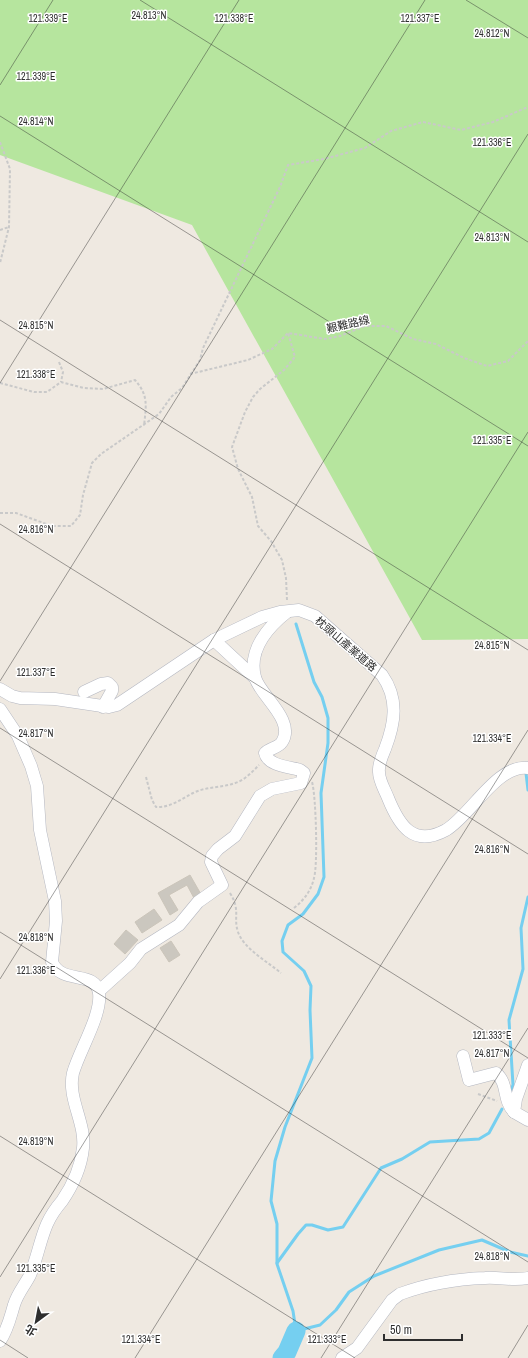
<svg xmlns="http://www.w3.org/2000/svg" width="528" height="1358" viewBox="0 0 528 1358" font-family="'Archivo Narrow','Noto Sans TC',sans-serif">
<style>
.green{fill:#b6e59e}
.lines{fill:none;stroke-linecap:round;stroke-linejoin:round}
.stream{stroke:#75cff0;stroke-width:3}
.river{stroke:#75cff0;stroke-width:19}
.building{fill:#cbc7bf;stroke:#cbc5ba}
.street-casing{stroke:#b4b7c1;stroke-width:13}
.path{stroke:#c9c9c9;stroke-width:2;stroke-dasharray:3 2;stroke-linecap:butt}
.street{stroke:#fff;stroke-width:12}
.ticks{fill:none;stroke:#2e2e2e;stroke-width:1;stroke-opacity:0.45}
.labels{text-anchor:middle;stroke-width:3;stroke-linejoin:round;paint-order:stroke}
.street-label{font-size:11px;fill:#2e2e2e;stroke:#fff}
.ticks-label{font-size:10px;text-anchor:middle;fill:#2e2e2e;stroke:#fff;stroke-width:3;stroke-linejoin:round;paint-order:stroke}
</style>
<rect width="100%" height="100%" fill="#efe9e1"/>
<!-- green -->
<polygon class="green" points="0,0 528,0 528,639 422,640 192,225 0,155"/>
<g class="lines">
<!-- stream -->
<g class="stream">
<polyline points="296,624 314,682 322,697 328,718 328,743 321,793 324,877 318,894 303,914 288,925 282,941 283,952 304,971 311,986 310,1010 312,1058 285,1127 275,1161 271,1201 277,1224 277,1264 293,1311 296,1331 320,1325 336,1310 349,1292 374,1276 439,1250 482,1240 510,1252 528,1256"/>
<polyline points="526,773 528,790"/>
<polyline points="510,1092 513,1085 509,1020 523,969 521,928 528,897"/>
<polyline points="277,1263 298,1234 306,1225 312,1225 328,1230 343,1227 381,1168 402,1159 430,1142 479,1139 489,1133 502,1109"/>
</g>
<!-- river -->
<polyline class="river" points="282,1358 287,1352 296,1331"/>
</g>
<!-- building -->
<g class="building">
<polygon points="190,875 202,896 195,900 187,885 169,895 178,910 170,915 158,893"/>
<polygon points="154,909 162,920 142,933 135,922"/>
<polygon points="126,930 138,940 125,954 114,944"/>
<polygon points="171,941 180,955 169,962 160,948"/>
</g>
<g class="lines">
<defs>
<g id="street">
<polyline points="214,640 255,678"/>
<path d="M0 689 12 696 20 698 55 699 109 707 117 705 214 640 262 617 280 612 299 610 315 616 382 675C399 699 395 723 385 749 382 756 378 765 379 772 379 781 385 790 388 798 399 825 413 848 446 830 471 815 497 764 528 768"/>
<polyline points="84,692 101,684 108,683 112,687 112,691 103,707"/>
<path d="M0 709 18 736 31 766 37 786 40 830 55 901 56 921 52 962C61 985 96 970 99 993 102 1015 79 1051 73 1073 67 1098 86 1123 83 1148 81 1167 73 1185 62 1201 56 1208 51 1215 47 1224 40 1240 37 1259 30 1275 25 1285 17 1294 14 1305 10 1318 8 1329 0 1341"/>
<path d="M99 991 130 963 141 949 179 925 198 902 222 885 211 862 212 856 218 849 235 836 260 796 272 789 301 783 304 773 300 770C290 767 268 766 265 753 270 748 278 748 282 742 296 720 259 695 255 677 248 650 268 627 287 612"/>
<path d="M463 1056 469 1080 496 1073C509 1084 502 1099 514 1112"/>
<polyline points="528,1065 516,1099 514,1112 528,1120"/>
<path d="M342 1358 357 1348 392 1300 400 1294C427 1284 456 1279 485 1278 500 1277 513 1281 528 1278"/>
</g>
</defs>
<!-- street casing -->
<use href="#street" class="street-casing"/>
<!-- path -->
<g class="path">
<polyline points="0,142 10,169 9,227 0,263"/>
<polyline points="0,230 9,227"/>
<polyline points="59,362 63,372 61,382"/>
<polyline points="190,374 248,360 272,349 288,333 325,339 340,336 365,326 386,326 413,339 436,344 464,358 487,366 508,361 528,341"/>
<path d="M0 383 34 392H47L61 382 84 388 103 389 135 380C149 396 146 406 144 426"/>
<polyline points="0,513 16,513 52,526 71,526 80,515 83,495 92,463 101,454 159,414 171,397 182,388 200,360 203,348 280,187 288,165 324,159 365,148 391,131 423,122 461,130 493,122 528,107"/>
<polyline points="287,600 286,578 282,560 271,541 258,526 252,497 238,469 232,447 245,412 253,397 260,389 284,370 295,357 288,333"/>
<path d="M146 777 152 800 156 807C170 808 181 799 193 793 207 786 224 788 238 782 247 778 253 771 259 765"/>
<path d="M230 893C241 911 233 917 238 932 244 949 268 962 281 973"/>
<path d="M294 908C304 900 311 891 314 878 318 865 316 795 312 782"/>
<polyline points="478,1094 497,1101"/>
</g>
<!-- street -->
<use href="#street" class="street"/>
</g>
<!-- ticks -->
<path class="ticks" d="M140 0 528 242M466 0 528 38M0 85 53 0M0 116 528 446M0 320 528 650M0 383 239 0M0 524 528 854M0 681 425 0M0 728 528 1058M0 932 528 1262M0 979 528 134M0 1136 355 1358M0 1277 528 432M0 1340 28 1358M135 1358 528 730M321 1358 528 1028M508 1358 528 1325"/>
<g class="labels">
<!-- street labels -->
<g class="street-label">
<text transform="translate(348 324) rotate(-13)" y="4">艱難路線</text>
<text transform="translate(346 644) rotate(41)" y="4">枕頭山產業道路</text>
</g>
</g>
<g class="ticks-label">
<text x="149" y="19">24.813°N</text>
<text x="48" y="22">121.339°E</text>
<text x="234" y="22">121.338°E</text>
<text x="420" y="22">121.337°E</text>
<text x="492" y="37">24.812°N</text>
<text x="36" y="80">121.339°E</text>
<text x="36" y="125">24.814°N</text>
<text x="492" y="146">121.336°E</text>
<text x="492" y="241">24.813°N</text>
<text x="36" y="329">24.815°N</text>
<text x="36" y="378">121.338°E</text>
<text x="492" y="444">121.335°E</text>
<text x="36" y="533">24.816°N</text>
<text x="492" y="649">24.815°N</text>
<text x="36" y="676">121.337°E</text>
<text x="36" y="737">24.817°N</text>
<text x="492" y="742">121.334°E</text>
<text x="492" y="853">24.816°N</text>
<text x="36" y="941">24.818°N</text>
<text x="36" y="974">121.336°E</text>
<text x="492" y="1039">121.333°E</text>
<text x="492" y="1057">24.817°N</text>
<text x="36" y="1145">24.819°N</text>
<text x="492" y="1260">24.818°N</text>
<text x="36" y="1272">121.335°E</text>
<text x="141" y="1343">121.334°E</text>
<text x="327" y="1343">121.333°E</text>
</g>
<!-- north arrow -->
<g transform="translate(36 1322) rotate(212)" stroke="#ffffff" stroke-width="3" paint-order="stroke">
<path d="M0-3L7 15L0 10L-7 15Z" fill="#2e2e2e"/>
<text y="-6" font-size="11" font-weight="bold" text-anchor="middle" fill="#2e2e2e">北</text>
</g>
<!-- scale -->
<path d="M384 1334v6h78v-6" fill="none" stroke="#2e2e2e" stroke-width="2"/>
<text x="390" y="1334" font-size="12" fill="#2e2e2e" stroke="#ffffff" stroke-width="3" paint-order="stroke">50 m</text>
</svg>
